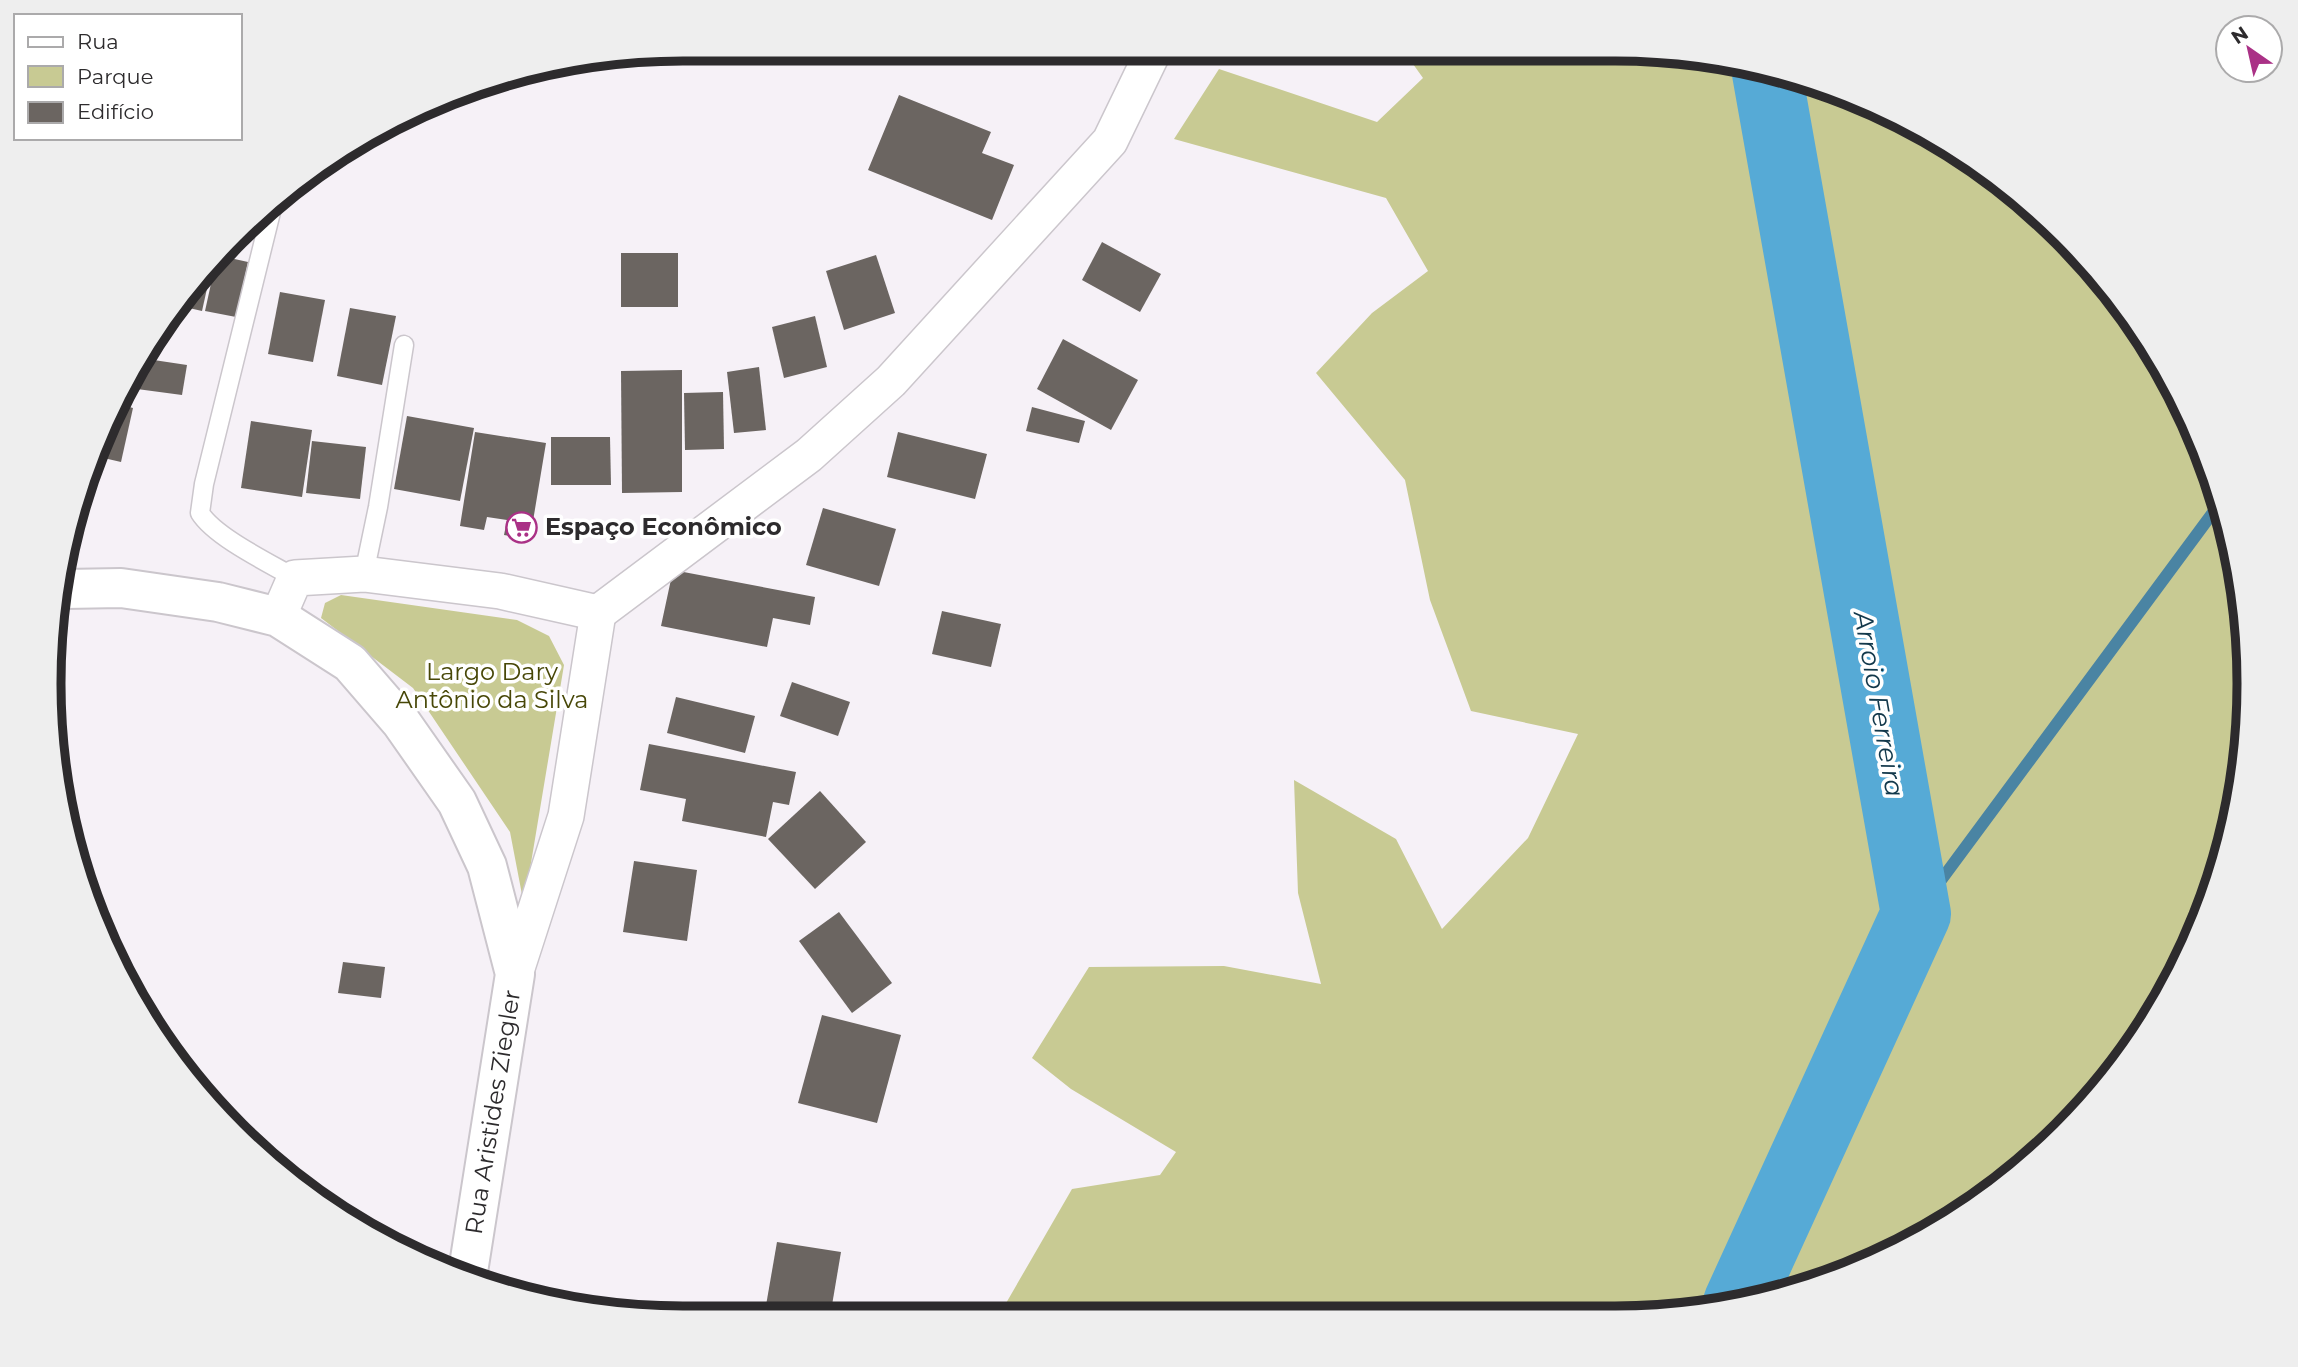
<svg xmlns="http://www.w3.org/2000/svg" width="2298" height="1367" viewBox="0 0 2298 1367" font-family="Montserrat,sans-serif">
<style>
.green{fill:#c8ca93}
.lines{fill:none;stroke-linecap:round;stroke-linejoin:round}
.stream{stroke:#4a84a3;stroke-width:12}
.river{stroke:#56aad6;stroke-width:70}
.building{fill:#6b6561}
.lane-casing{stroke:#cbc6cc;stroke-width:21}
.street-casing{stroke:#cbc6cc;stroke-width:38}
.secondary-casing{stroke:#cbc6cc;stroke-width:42}
.lane{stroke:#fff;stroke-width:18}
.street{stroke:#fff;stroke-width:35}
.secondary{stroke:#fff;stroke-width:38}
.labels{text-anchor:middle;stroke-width:7;stroke-linejoin:round;paint-order:stroke}
.poi-label{font-size:24px;font-weight:bold;fill:#2d2b2d;stroke:#fff;text-anchor:start}
.park-label{font-size:24px;fill:#474707;stroke:#fff}
.street-label{font-size:24px;fill:#2d2b2d;stroke:#fff}
.water-label{font-size:26px;font-style:italic;fill:#12384b;stroke:#fff}
.rim{fill:none;stroke:#2d2b2d;stroke-width:9}
</style>
<rect width="100%" height="100%" fill="#f6f1f7"/>
<!-- green -->
<g class="green">
<polygon points="1403,50 1656,50 1819,83 1967,156 2063,235 2142,331 2201,441 2237,560 2249,684 2237,808 2201,927 2142,1036 2033,1160 1931,1233 1779,1296 1656,1317 998,1317 1072,1189 1160,1175 1176,1152 1071,1089 1032,1058 1089,967 1224,966 1321,984 1298,893 1294,780 1396,839 1442,929 1528,838 1578,734 1471,711 1430,600 1405,480 1316,373 1372,313 1428,271 1386,198 1174,139 1219,69 1377,122 1423,78"/>
<polygon points="341,595 517,620 549,636 564,665 524,905 510,832 413,688 321,618 325,603"/>
</g>
<g class="lines">
<!-- stream -->
<polyline class="stream" points="1916,914 2220,503"/>
<!-- river -->
<polyline class="river" points="1738,1303 1916,914 1767,73"/>
</g>
<!-- building -->
<g class="building">
<polygon points="899,95 991,132 982,153 1014,165 992,220 868,170"/>
<polygon points="1102,242 1161,274 1140,312 1082,280"/>
<rect x="621" y="253" width="57" height="54"/>
<polygon points="876,255 895,313 844,330 826,271"/>
<polygon points="221,256 248,262 236,317 205,311 216,261"/>
<polygon points="212,266 202,311 176,305 180,298"/>
<polygon points="280,292 325,300 313,362 268,354"/>
<polygon points="350,308 396,316 382,385 337,376"/>
<polygon points="815,316 827,367 784,378 772,327"/>
<polygon points="1063,339 1138,380 1111,430 1037,389"/>
<polygon points="147,359 187,365 182,395 137,389 139,374"/>
<polygon points="759,367 766,430 734,433 727,372"/>
<polygon points="682,370 682,492 622,493 621,371"/>
<polygon points="723,392 724,449 685,450 684,393"/>
<polygon points="122,405 133,408 121,462 95,456"/>
<polygon points="1032,407 1085,421 1079,443 1026,431"/>
<polygon points="407,416 474,428 460,501 394,489"/>
<polygon points="251,421 312,430 302,497 241,488"/>
<polygon points="475,432 546,443 530,539 504,535 507,520 487,517 484,530 460,526"/>
<polygon points="898,432 987,454 975,499 887,477"/>
<polygon points="551,437 610,437 611,485 551,485"/>
<polygon points="312,441 366,447 360,499 306,493"/>
<polygon points="823,508 896,529 879,586 806,565"/>
<polygon points="673,570 815,597 810,625 773,618 767,647 661,626"/>
<polygon points="942,611 1001,624 991,667 932,654"/>
<polygon points="792,682 850,702 838,736 780,716"/>
<polygon points="676,697 755,716 745,753 667,733"/>
<polygon points="649,744 796,772 789,805 773,802 766,837 682,821 686,799 640,790"/>
<polygon points="820,791 866,842 815,889 768,839"/>
<polygon points="634,861 697,870 687,941 623,932"/>
<polygon points="839,912 892,983 852,1013 799,941"/>
<polygon points="343,962 385,967 381,998 338,993"/>
<polygon points="822,1015 901,1035 877,1123 798,1103"/>
<polygon points="777,1242 841,1252 830,1317 764,1317"/>
</g>
<g class="lines">
<defs>
<g id="lane">
<path d="M273 204 204 484 200 513C215 537 269 563 295 578"/>
<polyline points="364,574 378,507 404,345"/>
</g>
<g id="street">
<polyline points="598,613 809,455 891,381 1110,141 1154,50"/>
<polyline points="278,617 295,578 364,574 500,591 598,613"/>
<polyline points="515,974 566,816 598,613"/>
</g>
<polyline id="secondary" points="65,589 121,588 218,602 278,617 350,663 401,722 457,802 487,866 515,974 467,1278"/>
</defs>
<!-- lane casing -->
<use href="#lane" class="lane-casing"/>
<!-- street casing -->
<use href="#street" class="street-casing"/>
<!-- secondary casing -->
<use href="#secondary" class="secondary-casing"/>
<!-- lane -->
<use href="#lane" class="lane"/>
<!-- street -->
<use href="#street" class="street"/>
<!-- secondary -->
<use href="#secondary" class="secondary"/>
</g>
<!-- icons -->
<defs>
<symbol id="supermarket-ring" viewBox="-11 -11 22 22"><circle r="9.5" fill="#fff" stroke="#aa3186" stroke-width="1.5"/><path d="M-6-5.5h2.5l.6 2H6L4.5 2H-2.5L-4.4-4H-6ZM-1.5 3.2a1.3 1.3 0 1 0 .1 0ZM3 3.2a1.3 1.3 0 1 0 .1 0Z" fill="#aa3186"/></symbol>
</defs>
<g fill-rule="evenodd">
<use href="#supermarket-ring" x="504" y="510" width="35" height="35"/>
</g>
<g class="labels">
<!-- poi labels -->
<g class="poi-label">
<text x="545" y="535">Espaço Econômico</text>
</g>
<!-- park labels -->
<g class="park-label">
<text x="492" y="680">Largo Dary<tspan x="492" dy="28">Antônio da Silva</tspan></text>
</g>
<!-- street labels -->
<g class="street-label">
<text transform="translate(493 1112) rotate(-81)" y="8">Rua Aristides Ziegler</text>
</g>
<!-- water labels -->
<g class="water-label">
<text transform="translate(1879 704) rotate(80)" y="9">Arroio Ferreira</text>
</g>
</g>
<!-- crop -->
<path d="M0 0H2298V1367H0ZM683 61H1615A622 622 0 0 1 2237 683V684A622 622 0 0 1 1615 1306H683A622 622 0 0 1 61 684V683A622 622 0 0 1 683 61Z" fill="#eee" fill-rule="evenodd"/>
<path class="rim" d="M683 61H1615A622 622 0 0 1 2237 683V684A622 622 0 0 1 1615 1306H683A622 622 0 0 1 61 684V683A622 622 0 0 1 683 61Z"/>
<!-- legend -->
<rect x="14" y="14" width="228" height="126" fill="#ffffff" stroke="#abaaab" stroke-width="2"/>
<rect x="28" y="37" width="35" height="10" fill="#ffffff" stroke="#abaaab" stroke-width="2"/>
<text x="77" y="49" font-size="21" fill="#2d2b2d">Rua</text>
<rect x="28" y="66" width="35" height="21" fill="#c8ca93" stroke="#abaaab" stroke-width="2"/>
<text x="77" y="84" font-size="21" fill="#2d2b2d">Parque</text>
<rect x="28" y="102" width="35" height="21" fill="#6b6561" stroke="#abaaab" stroke-width="2"/>
<text x="77" y="119" font-size="21" fill="#2d2b2d">Edifício</text>
<!-- north arrow -->
<g transform="translate(2249 49) rotate(326)"><circle r="33" fill="#ffffff" stroke="#abaaab" stroke-width="2"/>
<path d="M0-5L12 26L0 18L-12 26Z" fill="#aa3186"/>
<text y="-10" font-size="19" font-weight="bold" text-anchor="middle" fill="#2d2b2d">N</text>
</g>
</svg>
